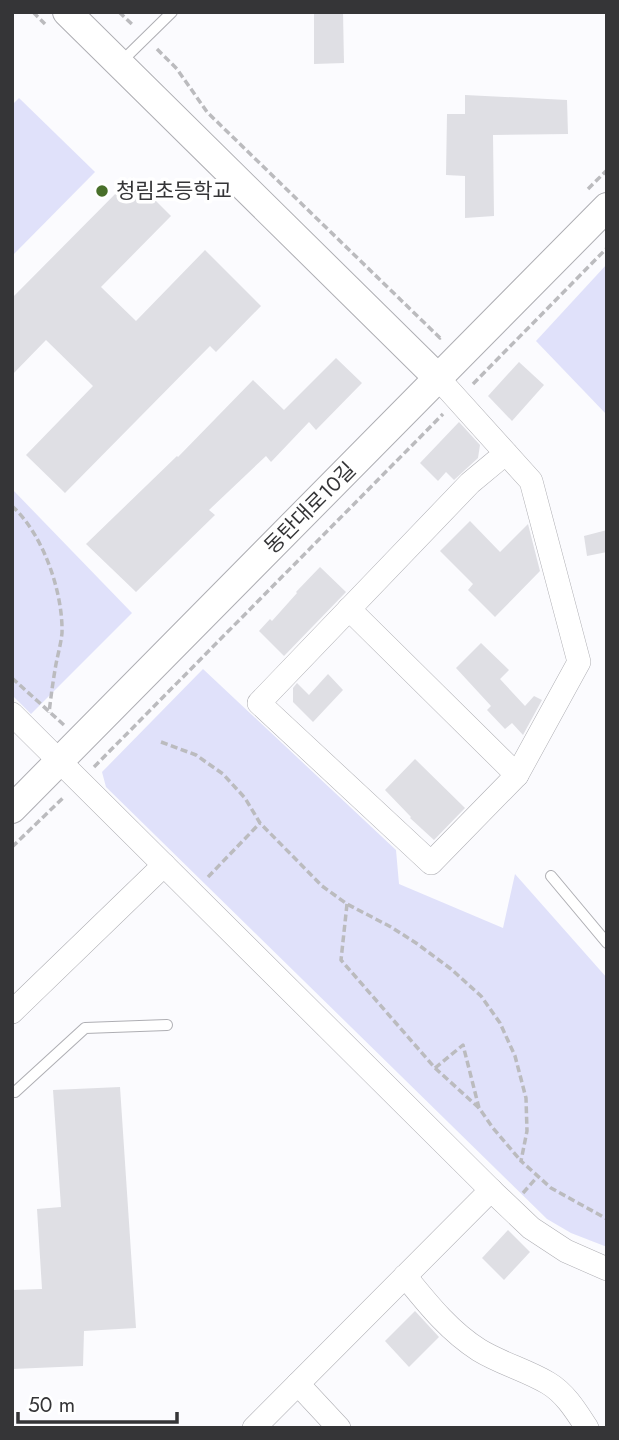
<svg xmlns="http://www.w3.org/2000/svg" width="619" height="1440" viewBox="0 0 619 1440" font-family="Jost,'Noto Sans KR',sans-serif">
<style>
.green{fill:#e0e1fa}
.building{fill:#dfdfe4}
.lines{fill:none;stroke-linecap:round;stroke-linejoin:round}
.service-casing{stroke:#aeaeb3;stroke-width:12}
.minor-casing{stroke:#aeaeb3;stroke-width:24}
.tertiary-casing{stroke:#aeaeb3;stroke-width:30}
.path{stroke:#bbbbbe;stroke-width:3.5;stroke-dasharray:7 3.5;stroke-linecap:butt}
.service{stroke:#fff;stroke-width:10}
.minor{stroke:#fff;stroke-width:23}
.tertiary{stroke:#fff;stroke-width:28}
.poi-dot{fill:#486f2a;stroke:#fff;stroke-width:2.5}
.labels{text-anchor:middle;stroke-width:7;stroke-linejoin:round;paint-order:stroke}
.poi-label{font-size:21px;fill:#353537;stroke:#fff;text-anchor:start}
.street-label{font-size:21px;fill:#353537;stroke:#fff}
</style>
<rect width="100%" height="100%" fill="#fbfbfe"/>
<!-- green -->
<g class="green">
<polygon points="19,98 95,172 12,256 12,105"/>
<polygon points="607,264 607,415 536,341"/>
<polygon points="12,489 132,613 31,714 12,695"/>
<polygon points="203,669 396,850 399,884 503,928 515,874 607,978 607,1247 571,1233 547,1219 106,787 102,772"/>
</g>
<!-- building -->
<g class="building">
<polygon points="314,12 343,12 344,63 314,64"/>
<polygon points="465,95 567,100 568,134 493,135 494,216 465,218 465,176 446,175 447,114 465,114"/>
<polygon points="132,177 171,216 101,287 136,321 205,250 261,306 216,352 210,346 65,493 26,455 93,386 46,340 12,375 12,298"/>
<polygon points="336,358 362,383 316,430 309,422 271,462 266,456 209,510 215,515 136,592 86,544 177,456 178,457 253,380 284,410"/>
<polygon points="519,362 544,385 512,421 488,396"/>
<polygon points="459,422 480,445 478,458 454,480 446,472 438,481 420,463"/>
<polygon points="470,521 500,552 528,524 540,571 495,617 468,590 473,584 440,551"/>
<polygon points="607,530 607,552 587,556 584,536"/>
<polygon points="320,567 346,592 284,656 259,631 270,619 272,621 297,593 296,592"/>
<polygon points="481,643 509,670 500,679 525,706 534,696 542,700 523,735 512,723 505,729 487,710 491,706 456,668"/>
<polygon points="328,674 343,690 313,722 293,702 293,688 297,683 309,695"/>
<polygon points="415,759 465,808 434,840 410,818 411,817 385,790"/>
<polygon points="120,1087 136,1328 84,1331 83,1366 12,1369 12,1290 42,1289 37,1209 61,1207 53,1090"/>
<polygon points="508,1230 530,1252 504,1280 482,1258"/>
<polygon points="415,1311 439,1337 409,1367 385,1341"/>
</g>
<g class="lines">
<defs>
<g id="service">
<polyline points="121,62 172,12"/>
<polyline points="551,876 607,943"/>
<polyline points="15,1092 85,1028 167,1025"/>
</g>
<g id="minor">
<polyline points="438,378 531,481 579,662 517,775 431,863 259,703 470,483 506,453"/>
<polyline points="349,609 517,775"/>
<polyline points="12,714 491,1190 254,1428"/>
<polyline points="12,1012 164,865"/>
<polyline points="491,1190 531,1228 566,1251 607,1269"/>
<path d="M405 1276C427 1303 449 1331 479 1350 500 1363 526 1370 548 1383 565 1393 576 1411 587 1428"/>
<polyline points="298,1384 339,1428"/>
</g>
<g id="tertiary">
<polyline points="67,12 438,378"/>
<polyline points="12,809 607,207"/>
</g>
</defs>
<!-- service casing -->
<use href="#service" class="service-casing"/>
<!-- minor casing -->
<use href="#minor" class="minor-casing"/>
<!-- tertiary casing -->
<use href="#tertiary" class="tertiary-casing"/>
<!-- path -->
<g class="path">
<polyline points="33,12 45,24"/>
<polyline points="119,12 134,26"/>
<polyline points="157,49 177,69 207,112 440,338 443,336"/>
<polyline points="588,189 607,170"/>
<polyline points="473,384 607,248"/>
<path d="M12 506C43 534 63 592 62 633 61 643 58 654 56 664 53 681 51 696 49 713"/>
<polyline points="12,678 64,725"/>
<polyline points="161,742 196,755 223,774 245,798 260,823 322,886 347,904 391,927 416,943 451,969 481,996 500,1023 515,1056 526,1098 527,1131 521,1161 551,1188 607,1219"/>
<polyline points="94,767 443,414"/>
<polyline points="12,847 64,797"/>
<polyline points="208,877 260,823"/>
<polyline points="347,904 341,960 435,1068 479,1108"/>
<polyline points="435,1068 463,1045 479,1108 493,1128 521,1161"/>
<polyline points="523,1193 538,1176"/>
</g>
<!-- service -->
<use href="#service" class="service"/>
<!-- minor -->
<use href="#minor" class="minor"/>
<!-- tertiary -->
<use href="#tertiary" class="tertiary"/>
</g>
<!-- markers -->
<circle class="poi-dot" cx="102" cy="191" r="7"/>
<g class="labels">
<!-- poi labels -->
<g class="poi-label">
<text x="116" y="198">청림초등학교</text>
</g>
<!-- street labels -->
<g class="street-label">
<text transform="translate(310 508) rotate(-45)" y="7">동탄대로10길</text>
</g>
</g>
<!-- border -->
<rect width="619" height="1440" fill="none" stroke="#353537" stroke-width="28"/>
<!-- scale -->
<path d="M18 1412v10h159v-10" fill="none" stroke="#353537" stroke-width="3.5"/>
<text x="28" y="1412" font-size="21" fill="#353537" stroke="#ffffff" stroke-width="5" paint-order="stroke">50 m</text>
</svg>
